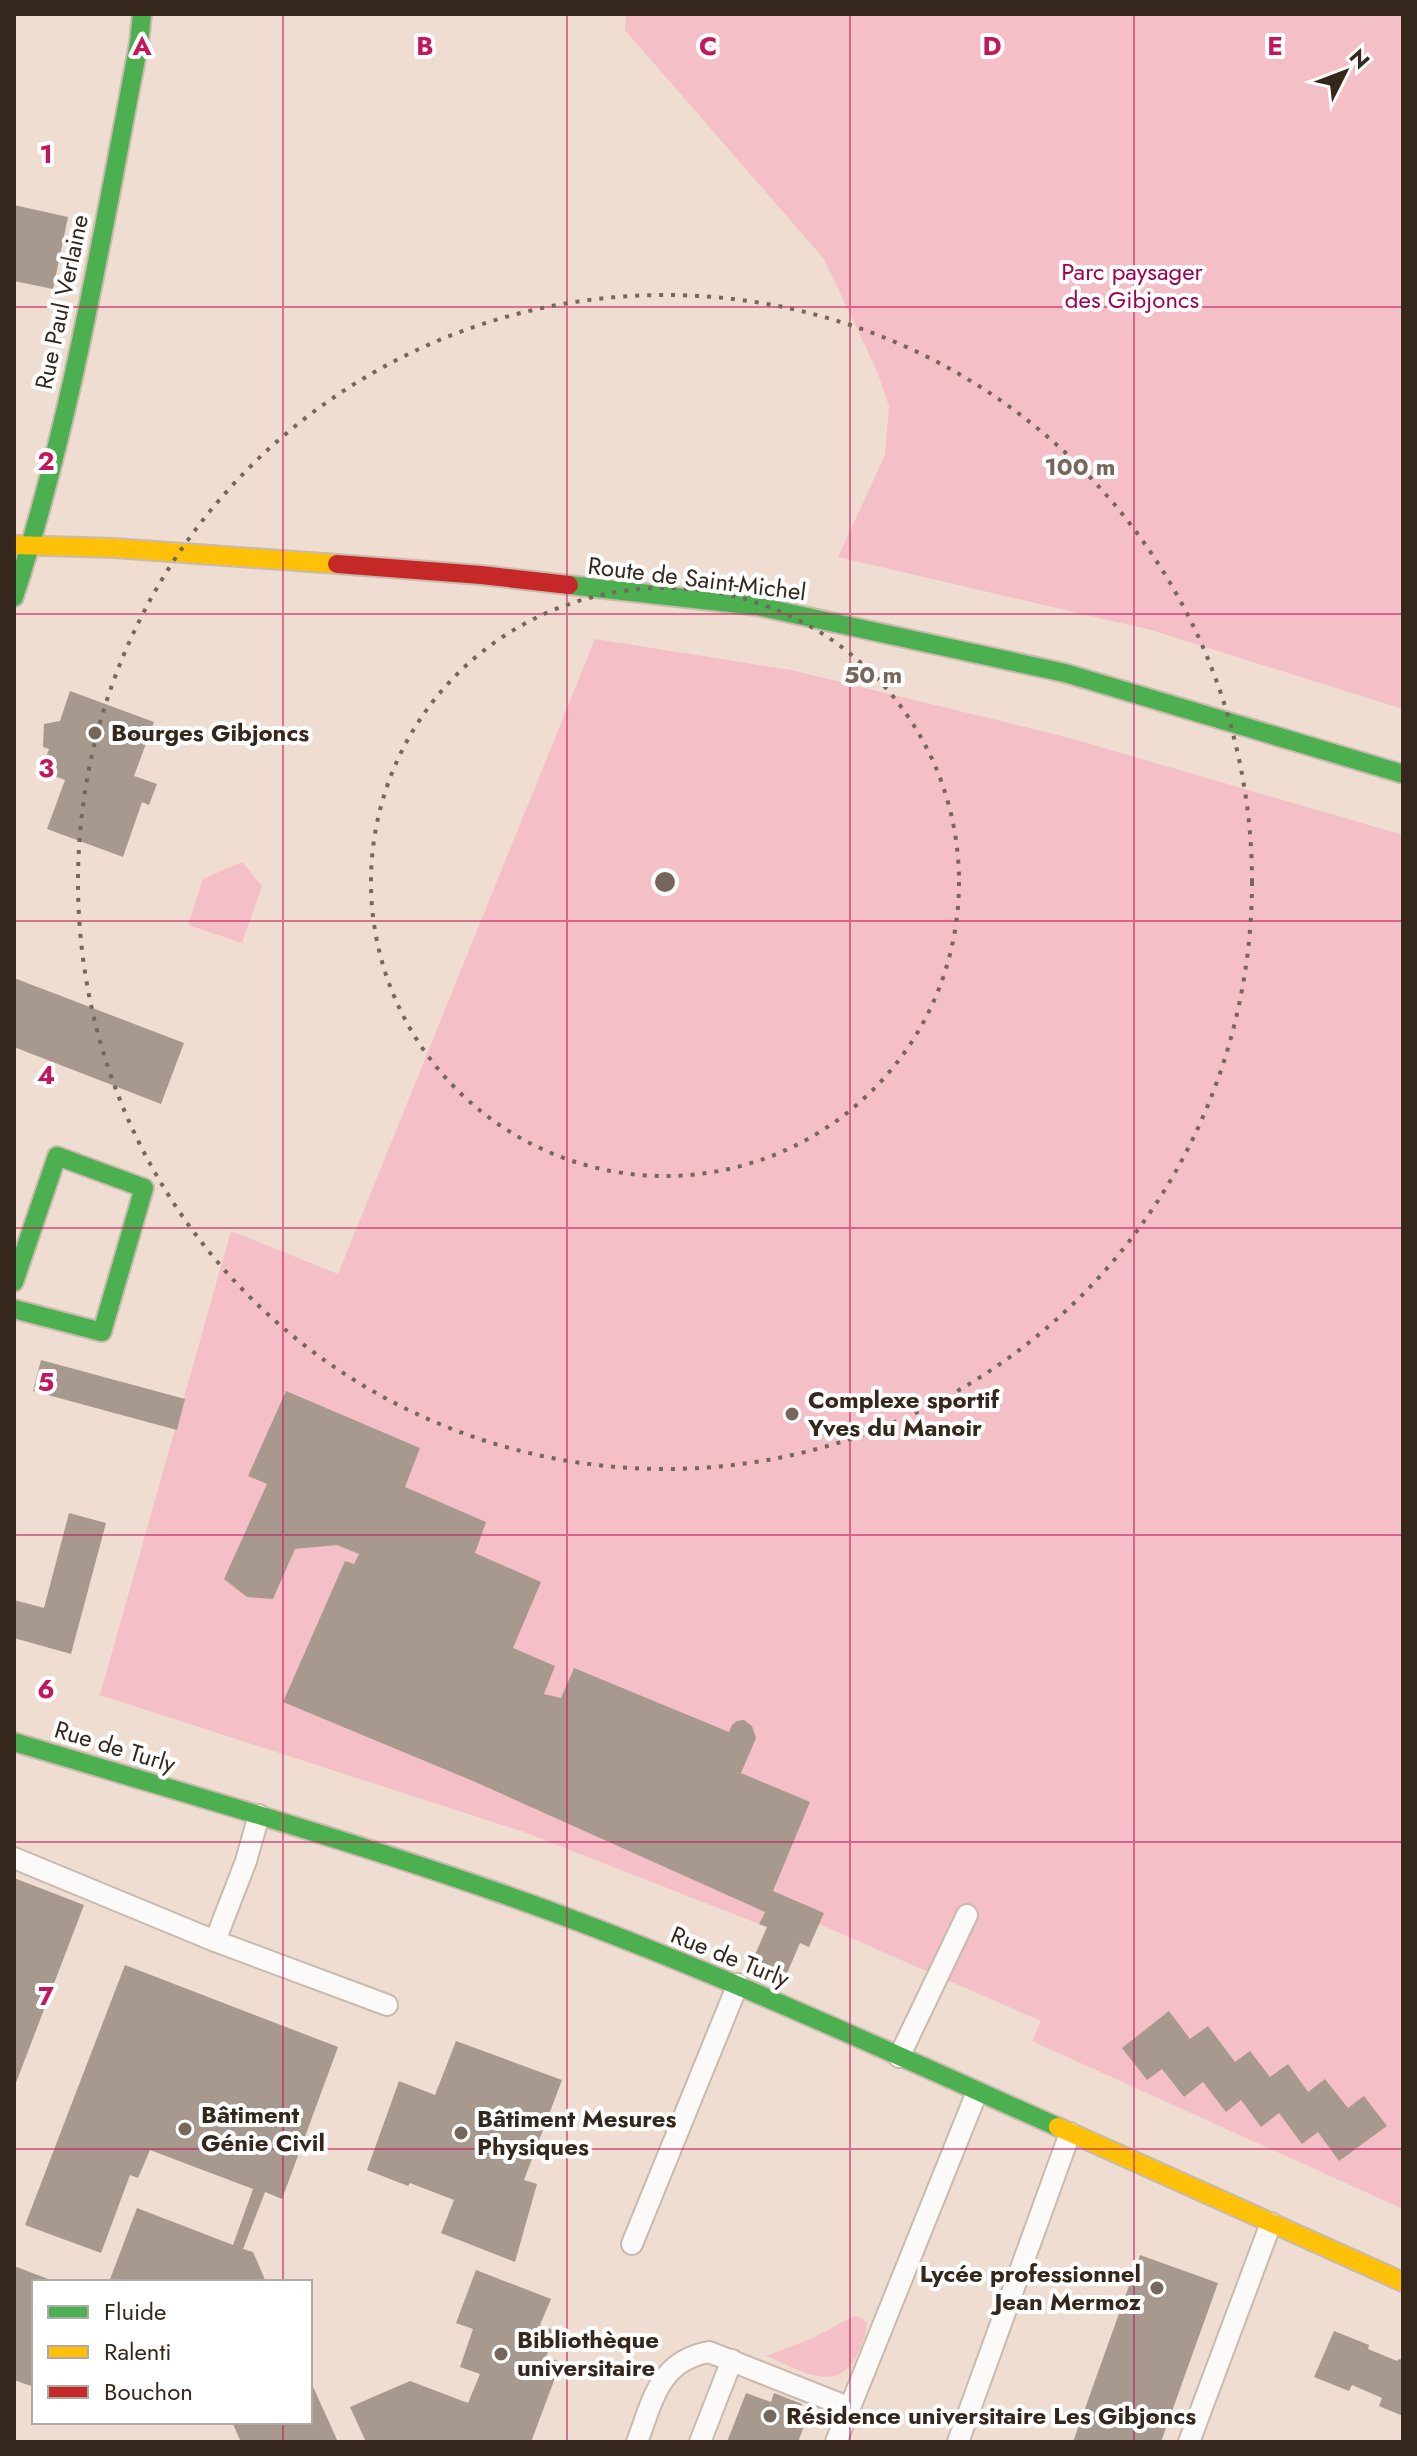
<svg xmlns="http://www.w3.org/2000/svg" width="1417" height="2456" viewBox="0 0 1417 2456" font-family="Jost,sans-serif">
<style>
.green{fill:#f5bfc7}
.building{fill:#a7998d}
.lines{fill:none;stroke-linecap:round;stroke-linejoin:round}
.lane-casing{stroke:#c9baae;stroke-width:24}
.fast-casing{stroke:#c9baae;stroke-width:22}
.slow-casing{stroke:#c9baae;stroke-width:22}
.jam-casing{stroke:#c9baae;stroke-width:22}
.lane{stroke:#fcfaf8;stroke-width:20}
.fast{stroke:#4caf50;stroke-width:18}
.slow{stroke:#ffc107;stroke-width:18}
.jam{stroke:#c62828;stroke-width:18}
.grid{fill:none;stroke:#c2185b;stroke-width:2;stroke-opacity:0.55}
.ring{fill:none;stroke:#76675a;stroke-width:4;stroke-dasharray:4 8}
.poi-dot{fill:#76675a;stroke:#fff;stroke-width:3}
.labels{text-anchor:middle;stroke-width:8;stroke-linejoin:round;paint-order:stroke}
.park-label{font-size:24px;fill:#9f0050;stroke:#fff}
.street-label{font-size:24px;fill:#35271b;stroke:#fff}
.poi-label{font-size:24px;font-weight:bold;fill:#35271b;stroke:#fff;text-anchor:start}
.grid-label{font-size:26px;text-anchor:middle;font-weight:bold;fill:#c2185b;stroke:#fff;stroke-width:8;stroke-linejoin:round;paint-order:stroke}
.centre{fill:#76675a;stroke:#fff;stroke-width:4}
.ring-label{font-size:24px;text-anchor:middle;font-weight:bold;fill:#76675a;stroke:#fff;stroke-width:8;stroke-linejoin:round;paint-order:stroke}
</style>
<rect width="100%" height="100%" fill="#eeddd0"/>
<!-- green -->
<g class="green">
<polygon points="626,14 1403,14 1403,709 1151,630 838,557 885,455 889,406 877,371 824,259 625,30"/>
<polygon points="595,639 791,670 1066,737 1403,835 1403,2209 1032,2041 1041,2021 819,1924 773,1892 759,1924 524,1832 100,1695 231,1231 338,1274"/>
<polygon points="242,862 262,886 242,943 188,925 203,879"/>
<path d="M854 2316 862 2318 867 2323C866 2334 863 2343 858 2353 838 2397 799 2369 766 2356L813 2338Z"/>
</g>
<!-- building -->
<g class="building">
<polygon points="14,205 68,217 53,289 14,281"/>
<polygon points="70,691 154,722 134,776 157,784 149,805 142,802 123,857 47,829 65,780 41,771 49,749 43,747 44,724 60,721"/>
<polygon points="14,978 184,1043 161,1104 14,1047"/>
<polygon points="41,1360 185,1399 177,1430 33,1391"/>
<polygon points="286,1391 420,1448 405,1487 486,1522 475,1553 541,1582 513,1648 555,1666 544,1694 561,1698 574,1668 729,1732 732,1725 737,1721 744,1720 752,1726 756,1738 741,1773 810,1802 773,1891 824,1913 809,1947 800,1943 782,1985 748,1971 767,1927 759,1924 765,1912 473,1781 283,1702 345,1561 354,1564 359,1554 337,1545 295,1549 273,1599 247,1597 224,1579 267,1484 248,1476"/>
<polygon points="69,1513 106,1523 71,1654 14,1638 14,1600 44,1608"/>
<polygon points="14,1878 84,1905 14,2088"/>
<polygon points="125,1965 338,2047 282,2199 265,2192 243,2249 253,2252 266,2282 109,2282 137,2208 233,2245 253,2189 150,2150 138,2178 130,2175 101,2253 25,2225"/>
<polygon points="1169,2011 1190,2039 1208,2026 1235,2062 1250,2051 1270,2077 1288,2064 1308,2092 1325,2079 1348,2108 1364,2096 1387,2126 1339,2161 1318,2132 1302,2144 1279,2113 1261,2127 1241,2100 1226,2112 1203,2082 1184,2097 1162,2069 1147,2080 1122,2048"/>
<polygon points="456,2041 562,2080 524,2180 537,2184 515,2262 441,2233 454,2200 410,2183 408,2186 367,2170 399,2081 435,2095"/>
<polygon points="1140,2255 1218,2283 1161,2442 1073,2442"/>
<polygon points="14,2266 56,2282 34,2282 34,2387 14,2380"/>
<polygon points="476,2270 551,2299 540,2325 556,2331 546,2357 561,2362 531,2442 366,2442 350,2407 410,2381 468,2403 480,2374 460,2367 473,2329 456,2323"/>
<polygon points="1334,2331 1369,2345 1368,2349 1397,2361 1399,2359 1403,2360 1403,2416 1379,2406 1382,2398 1352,2385 1349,2391 1314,2377"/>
<polygon points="310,2380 338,2442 241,2442 232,2422 310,2422"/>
<polygon points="746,2393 771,2402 774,2393 802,2404 798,2414 807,2418 798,2442 727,2442"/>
</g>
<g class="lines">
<defs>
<g id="lane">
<polyline points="14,1858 215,1941 387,2005"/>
<polyline points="215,1941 246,1861 259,1815"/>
<polyline points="899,2057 967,1915"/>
<polyline points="632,2244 738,1984"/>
<path d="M637 2442C653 2400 659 2361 709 2352L848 2407"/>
<polyline points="700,2442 732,2360"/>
<polyline points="836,2442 977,2092"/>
<polyline points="958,2442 1070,2133"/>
<polyline points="1189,2442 1271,2223"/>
</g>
<g id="fast">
<polyline points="569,585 757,606 1065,673 1403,774"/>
<path d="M14 597C73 417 103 228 139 43L142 14"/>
<polyline points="14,1282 57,1156 144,1188 102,1332 14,1309"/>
<path d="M14 1742C174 1790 336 1836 494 1891 687 1958 872 2044 1058 2127"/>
</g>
<g id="slow">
<polyline points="14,545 114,548 337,564"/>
<polyline points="1058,2127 1403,2282"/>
</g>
<polyline id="jam" points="337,564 481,575 569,585"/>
</defs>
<!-- lane casing -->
<use href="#lane" class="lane-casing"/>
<!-- fast casing -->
<use href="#fast" class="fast-casing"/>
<!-- slow casing -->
<use href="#slow" class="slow-casing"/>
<!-- jam casing -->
<use href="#jam" class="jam-casing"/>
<!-- lane -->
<use href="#lane" class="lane"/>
<!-- fast -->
<use href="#fast" class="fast"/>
<!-- slow -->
<use href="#slow" class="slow"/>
<!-- jam -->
<use href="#jam" class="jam"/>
</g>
<!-- grid -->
<path class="grid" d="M283 14V2282M567 14V2442M850 14V2442M1134 14V2442M14 307H1403M14 614H1403M14 921H1403M14 1228H1403M14 1535H1403M14 1842H1403M14 2149H1403M283 2422V2442"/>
<!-- distance rings -->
<g class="ring">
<circle cx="665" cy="882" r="294"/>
<circle cx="665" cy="882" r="587"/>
</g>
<!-- markers -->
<g class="poi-dot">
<circle cx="95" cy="733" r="8"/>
<circle cx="792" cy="1414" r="8"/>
<circle cx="185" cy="2129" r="8"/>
<circle cx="461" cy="2133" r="8"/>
<circle cx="1157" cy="2288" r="8"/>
<circle cx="501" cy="2354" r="8"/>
<circle cx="770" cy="2416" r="8"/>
</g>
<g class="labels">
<!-- park labels -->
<g class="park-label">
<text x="1132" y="280">Parc paysager<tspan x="1132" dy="28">des Gibjoncs</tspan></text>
</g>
<!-- street labels -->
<g class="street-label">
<text transform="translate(62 302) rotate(-78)" y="8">Rue Paul Verlaine</text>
<text transform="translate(697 579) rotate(7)" y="8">Route de Saint-Michel</text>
<text transform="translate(115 1747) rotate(17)" y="8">Rue de Turly</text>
<text transform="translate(730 1957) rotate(22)" y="8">Rue de Turly</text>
</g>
<!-- poi labels -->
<g class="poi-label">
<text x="111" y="741">Bourges Gibjoncs</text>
<text x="808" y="1408">Complexe sportif<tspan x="808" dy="28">Yves du Manoir</tspan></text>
<text x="201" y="2123">Bâtiment<tspan x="201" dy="28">Génie Civil</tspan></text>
<text x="477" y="2127">Bâtiment Mesures<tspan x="477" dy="28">Physiques</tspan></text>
<text x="1141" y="2282" text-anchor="end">Lycée professionnel<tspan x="1141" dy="28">Jean Mermoz</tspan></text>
<text x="517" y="2348">Bibliothèque<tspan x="517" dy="28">universitaire</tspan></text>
<text x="786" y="2424">Résidence universitaire Les Gibjoncs</text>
</g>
</g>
<g class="grid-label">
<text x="142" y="55">A</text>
<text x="425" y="55">B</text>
<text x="708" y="55">C</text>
<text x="992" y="55">D</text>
<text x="1275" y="55">E</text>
<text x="46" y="163">1</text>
<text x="46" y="470">2</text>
<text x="46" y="777">3</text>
<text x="46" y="1084">4</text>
<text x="46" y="1391">5</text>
<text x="46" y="1698">6</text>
<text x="46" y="2005">7</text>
</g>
<circle cx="665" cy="882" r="12" class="centre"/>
<g class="ring-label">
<text x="1080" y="475">100 m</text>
<text x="873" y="683">50 m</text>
</g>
<!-- border -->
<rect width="1417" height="2456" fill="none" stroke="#35271b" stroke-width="32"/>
<!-- legend -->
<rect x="32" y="2280" width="280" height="144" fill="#ffffff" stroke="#aea9a4" stroke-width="2"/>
<rect x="48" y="2306" width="40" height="12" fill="#4caf50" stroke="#aea9a4" stroke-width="2"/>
<text x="104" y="2320" font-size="24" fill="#35271b">Fluide</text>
<rect x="48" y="2346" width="40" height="12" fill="#ffc107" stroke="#aea9a4" stroke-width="2"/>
<text x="104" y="2360" font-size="24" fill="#35271b">Ralenti</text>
<rect x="48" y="2386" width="40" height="12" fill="#c62828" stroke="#aea9a4" stroke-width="2"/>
<text x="104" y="2400" font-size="24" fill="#35271b">Bouchon</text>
<!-- north arrow -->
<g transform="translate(1345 72) rotate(48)" stroke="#ffffff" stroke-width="6" paint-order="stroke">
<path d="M0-6L14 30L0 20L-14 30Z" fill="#35271b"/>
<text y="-12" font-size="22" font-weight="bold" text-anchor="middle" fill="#35271b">N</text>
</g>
</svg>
